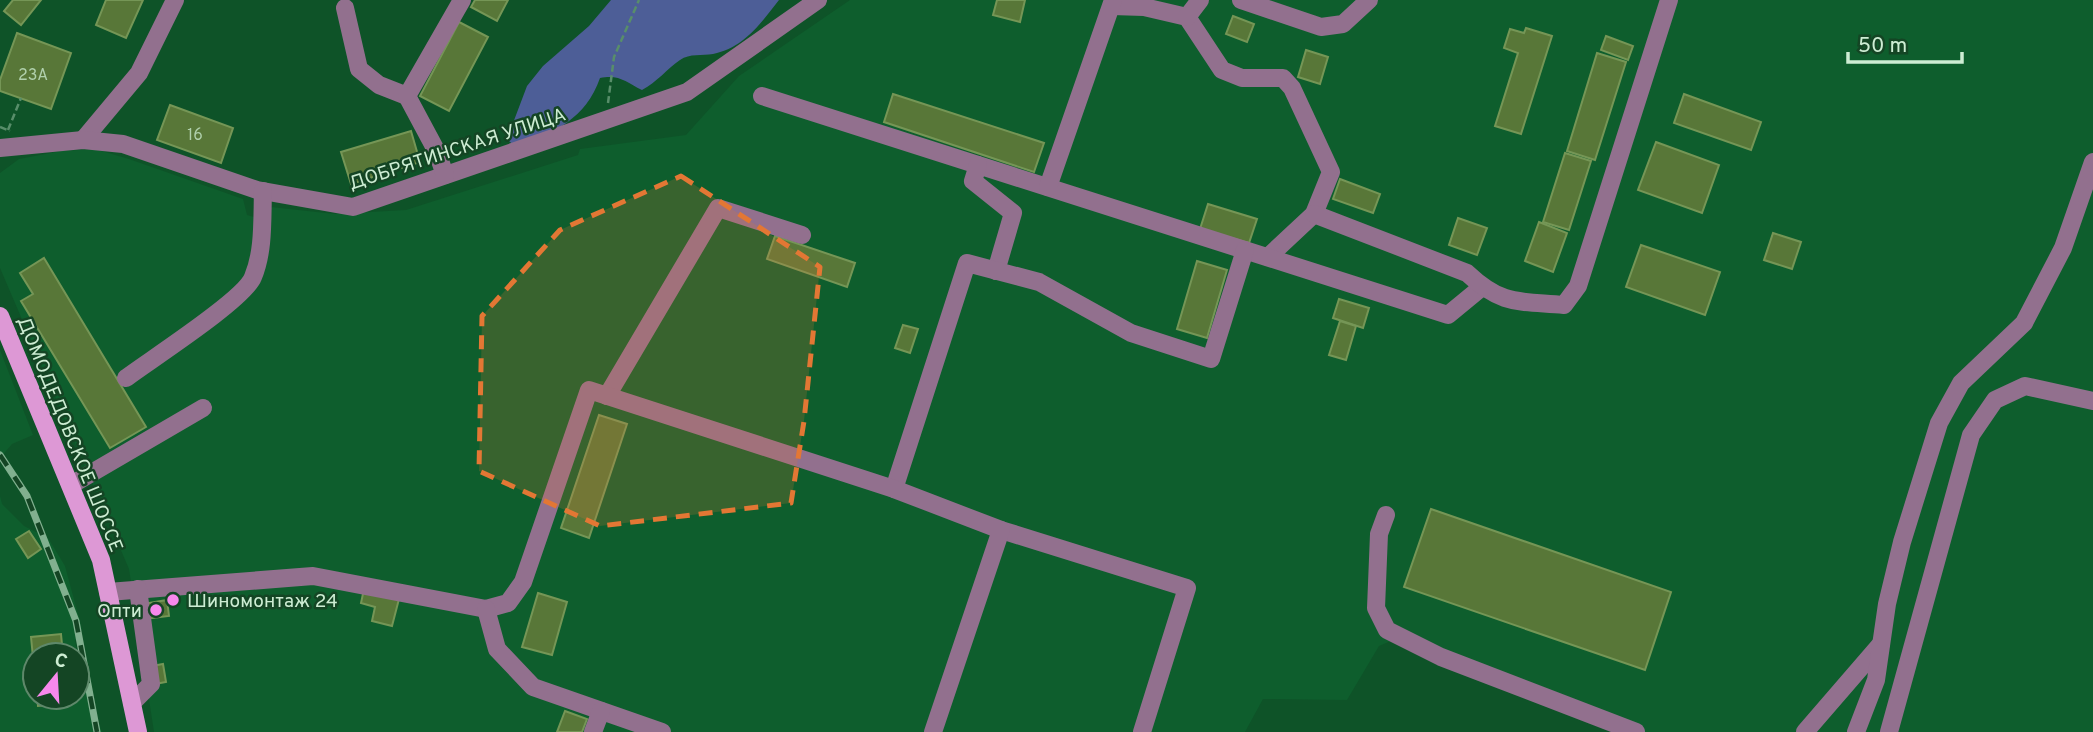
<svg xmlns="http://www.w3.org/2000/svg" width="2093" height="732" viewBox="0 0 2093 732" font-family="Overpass,sans-serif">
<style>
.built{fill:#0e5e2d;fill-rule:evenodd}
.green{fill:#4d5e97}
.building{fill:#587738;stroke:#759656;stroke-width:2}
.lines{fill:none;stroke-linecap:round;stroke-linejoin:round}
.path{stroke:#588e6a;stroke-width:2.5;stroke-dasharray:7 3.5;stroke-linecap:butt}
.minor{stroke:#92708e;stroke-width:18}
.major{stroke:#dd98d5;stroke-width:18}
.rail-casing{stroke:#81b08f;stroke-width:7}
.rail{stroke:#144524;stroke-width:4.5;stroke-dasharray:13;stroke-linecap:butt}
.marked{fill:#e37734;fill-opacity:0.2;stroke:#e37734;stroke-width:5;stroke-dasharray:14 9;stroke-linejoin:round}
.poi-dot{fill:#f788ec;stroke:#144524;stroke-width:2.5}
.labels{text-anchor:middle;stroke-width:5;stroke-linejoin:round;paint-order:stroke}
.number-label{font-size:16px;fill:#b0d0ac}
.street-label{font-size:19px;fill:#cdedd3;stroke:#144524}
.poi-label{font-size:19px;fill:#cdedd3;stroke:#144524;text-anchor:start}
</style>
<rect width="100%" height="100%" fill="#0e5328"/>
<!-- built -->
<g class="built">
<polygon points="850,0 2093,0 2093,732 1622,732 1393,640 1379,646 1347,700 1263,699 1245,732 154,732 129,569 0,268 0,173 19,159 61,151 95,149 129,159 243,199 247,215 262,219 271,207 335,214 406,210 578,155 580,149 686,135 739,76"/>
<polygon points="0,350 33,435 12,444 0,458"/>
<path d="M0 496 2 504 24 526 48 538 65 566 82 629 75 641 84 686 102 732H0ZM35 655H77V697H35Z"/>
</g>
<!-- green -->
<path class="green" d="M611 0H779C761 23 744 48 713 54 702 56 690 53 680 60 667 69 657 82 642 90 626 82 619 74 600 78 586 119 554 132 517 148L509 141 510 131 527 86 543 66 589 26Z"/>
<!-- building -->
<g class="building">
<polygon points="13,0 41,0 21,25 4,11"/>
<polygon points="106,0 143,0 126,38 96,25"/>
<polygon points="475,0 508,0 497,21 471,7"/>
<polygon points="997,0 1025,0 1020,22 993,15"/>
<polygon points="1233,16 1254,24 1247,42 1226,34"/>
<polygon points="459,22 488,37 449,111 420,96"/>
<polygon points="1526,28 1552,36 1521,134 1495,126 1518,53 1504,48 1510,29 1524,33"/>
<polygon points="17,33 71,53 51,109 0,91 0,80"/>
<polygon points="1606,36 1633,46 1628,60 1601,50"/>
<polygon points="1306,50 1328,57 1320,84 1298,77"/>
<polygon points="1597,53 1626,62 1595,160 1567,151"/>
<polygon points="893,94 1044,143 1034,172 884,122"/>
<polygon points="1684,94 1761,122 1751,150 1674,123"/>
<polygon points="170,105 233,128 221,163 157,140"/>
<polygon points="411,131 420,162 351,184 341,152"/>
<polygon points="1656,142 1719,165 1702,213 1638,190"/>
<polygon points="1565,153 1591,161 1569,230 1543,222"/>
<polygon points="1340,179 1380,194 1373,213 1333,199"/>
<polygon points="1208,204 1257,219 1249,243 1200,229"/>
<polygon points="1458,218 1487,228 1477,255 1449,245"/>
<polygon points="1539,222 1567,233 1553,272 1525,261"/>
<polygon points="1773,233 1801,242 1792,269 1764,260"/>
<polygon points="775,236 855,263 847,287 767,259"/>
<polygon points="1641,245 1720,272 1705,315 1626,287"/>
<polygon points="44,258 146,427 110,448 21,301 33,294 20,273"/>
<polygon points="1197,261 1227,270 1207,338 1177,329"/>
<polygon points="1339,299 1369,308 1363,328 1333,318"/>
<polygon points="1340,321 1356,326 1346,360 1329,355"/>
<polygon points="903,325 918,329 910,353 895,348"/>
<polygon points="599,415 627,424 589,538 561,528"/>
<polygon points="1431,509 1671,592 1645,670 1404,587"/>
<polygon points="29,531 41,549 28,558 16,539"/>
<polygon points="364,589 399,599 392,626 372,621 375,607 361,603"/>
<polygon points="538,593 567,602 552,655 522,647"/>
<polygon points="167,600 169,616 145,619 143,604"/>
<polygon points="61,634 63,655 35,655 35,678 31,637"/>
<polygon points="163,664 166,682 155,684 152,666"/>
<polygon points="37,697 67,697 68,703 38,706"/>
<polygon points="565,711 587,719 582,732 557,732"/>
</g>
<g class="lines">
<!-- path -->
<g class="path">
<polyline points="608,103 614,57 639,0"/>
<polyline points="0,127 10,131"/>
<polyline points="8,130 21,98"/>
</g>
<!-- minor -->
<g class="minor">
<polyline points="1241,0 1321,27 1343,24 1369,0"/>
<polyline points="1112,6 1144,7 1187,17 1222,70 1242,78 1283,78 1292,88 1331,172 1314,214 1268,257"/>
<polyline points="345,8 359,69 379,85 407,96"/>
<polyline points="1187,17 1200,0"/>
<polyline points="762,96 1448,315 1482,287"/>
<polyline points="83,140 139,73 175,0"/>
<polyline points="0,148 83,140 123,144 257,190 353,207 687,92 818,0"/>
<polyline points="978,165 973,181 1013,213 996,271"/>
<polyline points="445,175 437,152 407,96 462,0"/>
<polyline points="1048,187 1113,0"/>
<path d="M1314 214 1467 273C1502 306 1519 301 1564 305L1578 286 1669 0"/>
<path d="M126 378C150 360 245 299 253 277 264 251 262 219 263 191"/>
<polyline points="607,396 718,208 802,235"/>
<polyline points="71,485 203,408"/>
<polyline points="894,489 967,263 1039,282 1131,333 1211,359 1245,250"/>
<polyline points="1386,515 1379,534 1376,608 1387,630 1441,657 1636,732"/>
<polyline points="1001,530 1187,588 1142,732"/>
<polyline points="108,592 313,576 486,609 508,603 523,582 589,390 894,489 1001,530 933,732"/>
<polyline points="486,609 497,649 533,687 662,732"/>
<polyline points="132,703 151,684 138,589"/>
<polyline points="593,732 601,711"/>
<polyline points="1805,732 1881,644"/>
<polyline points="1856,732 1876,680 1887,604 1902,542 1939,423 1961,383 2024,323 2063,248 2093,162"/>
<polyline points="1889,732 1971,435 1995,400 2025,386 2093,401"/>
</g>
<!-- major -->
<polyline class="major" points="0,316 101,560 138,732"/>
<defs>
<polyline id="rail" points="0,455 27,496 76,621 97,732"/>
</defs>
<!-- rail casing -->
<use href="#rail" class="rail-casing"/>
<!-- rail -->
<use href="#rail" class="rail"/>
</g>
<!-- marked area -->
<path class="marked" d="M681 176 820 267 804 421 791 503 600 526 479 471 482 316 560 230Z"/>
<!-- markers -->
<g class="poi-dot">
<circle cx="173" cy="600" r="7"/>
<circle cx="156" cy="610" r="7"/>
</g>
<g class="labels">
<!-- number labels -->
<g class="number-label">
<text x="33" y="80">23А</text>
<text x="195" y="140">16</text>
</g>
<!-- street labels -->
<g class="street-label">
<text transform="translate(457 148) rotate(-18)" y="7">ДОБРЯТИНСКАЯ УЛИЦА</text>
<text transform="translate(71 434) rotate(68)" y="7">ДОМОДЕДОВСКОЕ ШОССЕ</text>
</g>
<!-- poi labels -->
<g class="poi-label">
<text x="187" y="607">Шиномонтаж 24</text>
<text x="142" y="617" text-anchor="end">Опти</text>
</g>
</g>
<!-- north arrow -->
<g transform="translate(56 676) rotate(18)"><circle r="33" fill="#144524" stroke="#5e886a" stroke-width="2"/>
<path d="M0-5L12 26L0 18L-12 26Z" fill="#f788ec"/>
<text y="-10" font-size="19" font-weight="bold" text-anchor="middle" fill="#cdedd3">С</text>
</g>
<!-- scale -->
<path d="M1848 52v10h114v-10" fill="none" stroke="#cdedd3" stroke-width="3.5"/>
<text x="1858" y="52" font-size="21" fill="#cdedd3" stroke="#144524" stroke-width="5" paint-order="stroke">50 m</text>
</svg>
